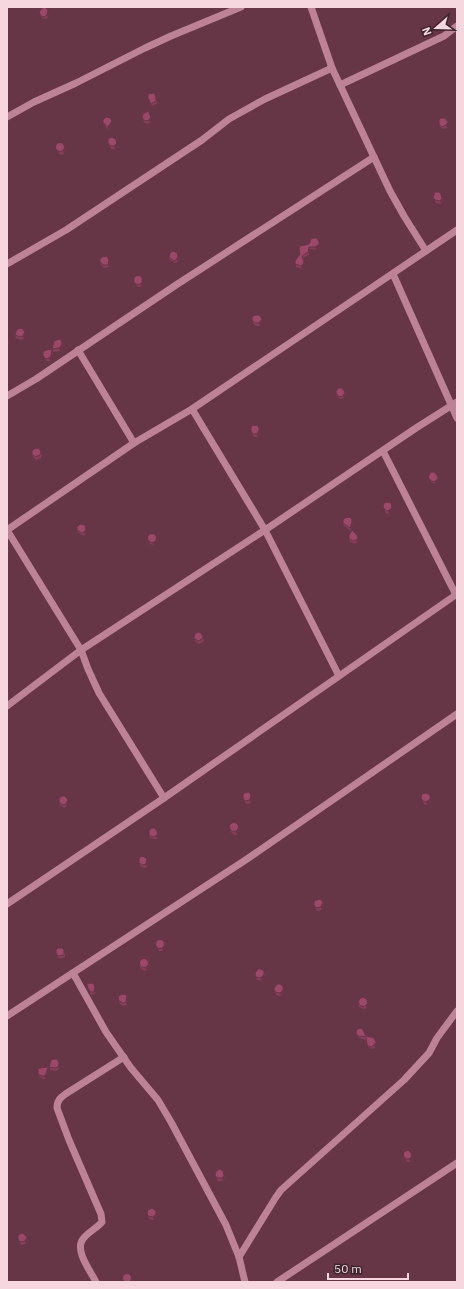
<svg xmlns="http://www.w3.org/2000/svg" width="464" height="1289" viewBox="0 0 464 1289" font-family="'IBM Plex Sans',sans-serif">
<style>
.lines{fill:none;stroke-linecap:round;stroke-linejoin:round}
.minor{stroke:#bd8295;stroke-width:7}
.wall{fill:#843f59}
.shaded-wall{fill:#6c3349}
.building{fill:#9a4968;stroke:#6c3349}
</style>
<rect width="100%" height="100%" fill="#663546"/>
<g class="lines">
<!-- minor -->
<g class="minor">
<polyline points="311,7 332,68 340,85 390,191 404,216 426,251"/>
<polyline points="340,85 444,36 457,26"/>
<polyline points="7,117 34,102 76,83 145,48 171,36 241,7"/>
<polyline points="7,264 66,230 202,140 229,119 265,99 332,68"/>
<polyline points="393,274 457,418"/>
<polyline points="78,350 134,443"/>
<polyline points="7,396 36,379 176,285 374,157"/>
<polyline points="192,409 265,530 339,676"/>
<polyline points="383,451 456,595"/>
<polyline points="7,530 134,443 192,409 457,230"/>
<polyline points="7,530 81,650 88,669 99,693 164,798"/>
<polyline points="7,706 81,650 265,530 416,428 457,402"/>
<polyline points="7,904 164,798 457,594"/>
<polyline points="73,973 106,1032 131,1068 158,1100 171,1122 226,1225 239,1257 245,1282"/>
<polyline points="7,1016 247,859 457,714"/>
<polyline points="239,1257 276,1197 281,1190 404,1080 429,1053 437,1038 457,1011"/>
<path d="M96 1282C91 1272 74 1250 83 1239 88 1232 96 1229 102 1222L101 1214 69 1140 57 1108C57 1100 61 1097 67 1093L124 1057"/>
<polyline points="277,1282 457,1163"/>
</g>
</g>
<!-- wall -->
<g class="wall">
<polygon points="39,12 49,13 48,18 45,19 42,18"/>
<polygon points="148,98 157,100 157,104 152,106"/>
<polygon points="142,116 152,119 150,123 147,124 144,122"/>
<polygon points="103,123 113,124 109,130 104,125"/>
<polygon points="439,124 449,125 447,128 443,129 440,127"/>
<polygon points="116,140 118,146 115,149 111,149 108,143"/>
<polygon points="56,147 65,148 66,150 64,154 61,155 59,154"/>
<polygon points="441,194 443,201 441,204 436,203 433,197"/>
<polygon points="319,241 320,244 320,247 316,250 310,249 309,255 303,258 305,265 304,267 302,269 296,267 295,261 309,244"/>
<polygon points="169,257 180,259 178,262 175,263 170,260"/>
<polygon points="109,260 110,263 109,267 104,268 101,265 100,262"/>
<polygon points="142,278 144,284 141,287 138,287 136,285 134,279"/>
<polygon points="262,319 263,322 260,326 256,326 253,323 252,320"/>
<polygon points="15,335 26,335 24,339 21,340 16,338"/>
<polygon points="62,342 63,345 62,349 60,351 53,352 52,349"/>
<polygon points="52,349 53,352 52,359 50,361 46,361 43,355"/>
<polygon points="345,392 346,395 344,398 340,399 337,396 336,393"/>
<polygon points="259,428 260,433 258,437 254,437 251,431"/>
<polygon points="41,452 42,455 41,458 36,460 33,457 32,454"/>
<polygon points="437,475 439,481 435,484 432,483 428,477"/>
<polygon points="383,507 393,511 389,514 386,513"/>
<polygon points="352,519 353,524 351,531 344,526 343,523"/>
<polygon points="77,530 87,531 85,535 83,536 78,532"/>
<polygon points="358,538 359,540 357,543 354,544 350,542 349,539"/>
<polygon points="147,539 158,541 157,543 153,545 150,544"/>
<polygon points="198,632 204,640 203,642 199,644 195,641 194,638"/>
<polygon points="430,795 431,802 427,805 424,804 421,798"/>
<polygon points="243,798 252,798 251,803 246,804"/>
<polygon points="59,802 69,803 67,806 64,808 60,805"/>
<polygon points="239,828 240,831 237,835 234,835 231,832 230,829"/>
<polygon points="149,835 159,835 157,839 153,839 150,838"/>
<polygon points="148,861 147,867 144,868 140,866 139,863"/>
<polygon points="323,902 324,905 322,910 317,911 314,905"/>
<polygon points="165,942 166,945 166,948 163,951 159,951 156,944"/>
<polygon points="56,953 65,953 65,957 59,959"/>
<polygon points="148,961 150,966 147,970 144,971 140,968 139,965"/>
<polygon points="255,973 265,974 265,978 262,981 257,980"/>
<polygon points="87,986 96,990 95,994 91,995"/>
<polygon points="283,986 284,993 281,996 276,995 274,988"/>
<polygon points="127,996 128,999 127,1005 124,1006 120,1004 119,1001"/>
<polygon points="358,1004 368,1005 367,1008 363,1009 359,1007"/>
<polygon points="356,1033 366,1036 377,1045 375,1048 372,1049 368,1047 366,1040 359,1038"/>
<polygon points="60,1065 59,1069 56,1071 50,1070 49,1067"/>
<polygon points="50,1070 47,1077 45,1079 43,1079 39,1076 38,1074"/>
<polygon points="403,1155 412,1156 413,1159 410,1162 407,1162 404,1158"/>
<polygon points="224,1174 225,1179 223,1181 218,1181 215,1175"/>
<polygon points="147,1213 157,1214 157,1217 154,1220 149,1219"/>
<polygon points="18,1239 28,1240 26,1244 21,1245"/>
</g>
<!-- shaded-wall -->
<g class="shaded-wall">
<polygon points="48,10 49,13 48,18 47,15"/>
<polygon points="151,117 152,119 150,123 149,120"/>
<polygon points="112,121 113,124 109,130 108,127"/>
<polygon points="448,122 449,125 447,128 446,125"/>
<polygon points="116,140 118,146 115,149 114,146"/>
<polygon points="65,148 66,150 64,154 63,151"/>
<polygon points="441,194 443,201 441,204 440,201"/>
<polygon points="319,241 320,244 320,247 316,250 315,247"/>
<polygon points="309,247 310,249 309,255 308,252"/>
<polygon points="178,256 180,259 178,262 177,259"/>
<polygon points="109,260 110,263 109,267 108,265"/>
<polygon points="304,262 305,265 304,267 302,269 301,266"/>
<polygon points="142,278 144,284 141,287 140,284"/>
<polygon points="262,319 263,322 260,326 259,323"/>
<polygon points="25,332 26,335 24,339 23,336"/>
<polygon points="9,340 10,342 8,349 7,346"/>
<polygon points="62,342 63,345 62,349 60,351 59,348"/>
<polygon points="52,349 53,352 52,359 50,361 49,358"/>
<polygon points="345,392 346,395 344,398 343,396"/>
<polygon points="259,428 260,433 258,437 257,434"/>
<polygon points="437,475 439,481 435,484 434,482"/>
<polygon points="391,503 393,511 389,514 388,511"/>
<polygon points="352,522 353,524 351,531 350,528"/>
<polygon points="86,529 87,531 85,535 84,532"/>
<polygon points="357,535 359,540 357,543 356,540"/>
<polygon points="157,538 158,541 157,543 153,545 152,542"/>
<polygon points="251,795 252,798 251,803 250,800"/>
<polygon points="430,795 431,802 427,805 426,802"/>
<polygon points="68,800 69,803 67,806 66,804"/>
<polygon points="238,825 240,831 237,835 236,832"/>
<polygon points="158,833 159,835 157,839 156,836"/>
<polygon points="147,859 148,861 147,867 146,864"/>
<polygon points="323,902 324,905 322,910 321,907"/>
<polygon points="165,942 166,945 166,948 163,951 162,948"/>
<polygon points="149,964 150,966 147,970 146,968"/>
<polygon points="264,971 265,978 262,981 260,978"/>
<polygon points="283,986 284,993 281,996 280,993"/>
<polygon points="95,987 96,990 95,994 94,992"/>
<polygon points="127,996 128,999 127,1005 126,1002"/>
<polygon points="367,1002 368,1005 367,1008 365,1005"/>
<polygon points="376,1042 377,1045 375,1048 374,1045"/>
<polygon points="59,1063 60,1065 59,1069 58,1067"/>
<polygon points="48,1067 50,1070 47,1077 45,1079 44,1076"/>
<polygon points="411,1153 413,1159 410,1162 409,1159"/>
<polygon points="223,1171 225,1179 223,1181 222,1178"/>
<polygon points="156,1211 157,1217 154,1220 153,1217"/>
<polygon points="27,1237 28,1240 26,1244 25,1241"/>
</g>
<!-- building -->
<g class="building">
<polygon points="45,7 48,10 47,15 44,17 41,16 39,12 42,8"/>
<polygon points="154,93 156,97 156,101 151,104 148,98 148,94"/>
<polygon points="148,111 151,117 149,120 146,121 143,119 142,116 143,114"/>
<polygon points="106,117 110,118 112,121 108,127 103,123 103,120"/>
<polygon points="441,118 445,118 448,122 446,125 442,127 439,124 439,120"/>
<polygon points="111,137 114,138 116,140 117,143 114,146 110,146 108,143 108,139"/>
<circle cx="60" cy="147" r="4.5"/>
<polygon points="435,192 439,192 441,194 442,198 440,201 435,200 433,197"/>
<polygon points="314,238 317,238 319,241 319,245 315,247 309,247 308,252 302,256 304,262 303,264 301,266 295,264 295,261 300,254 299,249 300,246 309,244 311,239"/>
<polygon points="173,251 177,253 178,256 177,259 174,261 169,257 170,253"/>
<polygon points="107,256 109,260 108,265 103,265 100,262 100,259 102,257"/>
<circle cx="138" cy="280" r="4.5"/>
<polygon points="255,315 259,315 262,319 259,323 255,323 252,320 252,317"/>
<polygon points="22,328 25,332 23,336 20,337 15,335 17,329"/>
<polygon points="7,339 9,340 7,346"/>
<polygon points="60,339 62,342 61,346 59,348 52,349 54,341"/>
<polygon points="52,349 51,356 49,358 45,359 43,355 43,352 46,350"/>
<polygon points="338,388 342,388 345,392 343,396 339,397 336,393 336,391"/>
<polygon points="257,425 259,428 259,430 257,434 253,434 251,431 251,426"/>
<polygon points="39,448 41,452 40,455 35,457 32,454 32,451 34,449"/>
<polygon points="431,472 434,472 437,475 438,479 434,482 431,481 428,477"/>
<polygon points="387,502 391,503 392,508 388,511 385,510 383,507 384,503"/>
<polygon points="349,517 352,519 352,522 350,528 343,523 343,520 345,518"/>
<polygon points="80,524 85,525 86,529 84,532 82,533 77,530 77,527"/>
<polygon points="352,530 357,535 358,538 356,540 353,541 349,539 349,535"/>
<circle cx="152" cy="538" r="4.5"/>
<polygon points="198,632 201,633 203,637 202,639 198,641 194,638 195,634"/>
<polygon points="247,792 249,792 251,795 250,800 245,801 243,798 243,794"/>
<polygon points="426,793 430,795 430,799 426,802 423,801 421,798 422,794"/>
<polygon points="62,796 65,796 68,800 66,804 63,805 59,802 59,798"/>
<circle cx="234" cy="827" r="4.5"/>
<polygon points="151,828 155,828 158,833 156,836 152,837 149,835 149,831"/>
<polygon points="143,856 147,859 146,864 143,865 139,863 139,859 140,857"/>
<polygon points="320,899 323,902 321,907 316,908 314,905 314,901"/>
<circle cx="160" cy="944" r="4.5"/>
<polygon points="58,948 62,948 64,950 64,955 58,956 56,953 56,950"/>
<circle cx="144" cy="963" r="4.5"/>
<polygon points="258,969 261,969 264,971 264,975 260,978 256,977 255,973"/>
<polygon points="91,983 94,984 95,987 94,992 90,992 87,986 87,984"/>
<polygon points="277,984 280,984 283,986 283,990 280,993 275,992 274,988"/>
<polygon points="124,994 127,996 126,1002 123,1003 119,1001 118,997 120,995"/>
<circle cx="363" cy="1002" r="4.5"/>
<polygon points="362,1028 366,1036 374,1038 376,1042 374,1045 371,1047 367,1045 366,1037 358,1036 356,1033 357,1029"/>
<polygon points="54,1059 57,1059 59,1063 58,1067 55,1068 49,1067 51,1060"/>
<polygon points="48,1067 46,1074 44,1076 42,1076 38,1074 38,1069 40,1068"/>
<polygon points="408,1150 411,1153 412,1156 409,1159 406,1159 403,1155 404,1152"/>
<polygon points="220,1169 223,1171 224,1176 222,1178 217,1178 215,1175 216,1171"/>
<polygon points="152,1208 156,1211 156,1214 153,1217 148,1216 147,1213 148,1210"/>
<polygon points="22,1233 25,1235 27,1237 25,1241 20,1242 18,1239 18,1235"/>
<circle cx="127" cy="1278" r="4.5"/>
</g>
<!-- border -->
<rect width="464" height="1289" fill="none" stroke="#f6d7e0" stroke-width="16"/>
<!-- north arrow -->
<g transform="translate(436 28) rotate(250)" stroke="#3c252d" stroke-width="3" paint-order="stroke">
<path d="M0-3L7 15L0 10L-7 15Z" fill="#f6d7e0"/>
<text y="-6" font-size="11" font-weight="bold" text-anchor="middle" fill="#f6d7e0">N</text>
</g>
<!-- scale -->
<path d="M328 1273v6h80v-6" fill="none" stroke="#f6d7e0" stroke-width="2"/>
<text x="334" y="1273" font-size="12" fill="#f6d7e0" stroke="#3c252d" stroke-width="3" paint-order="stroke">50 m</text>
</svg>
